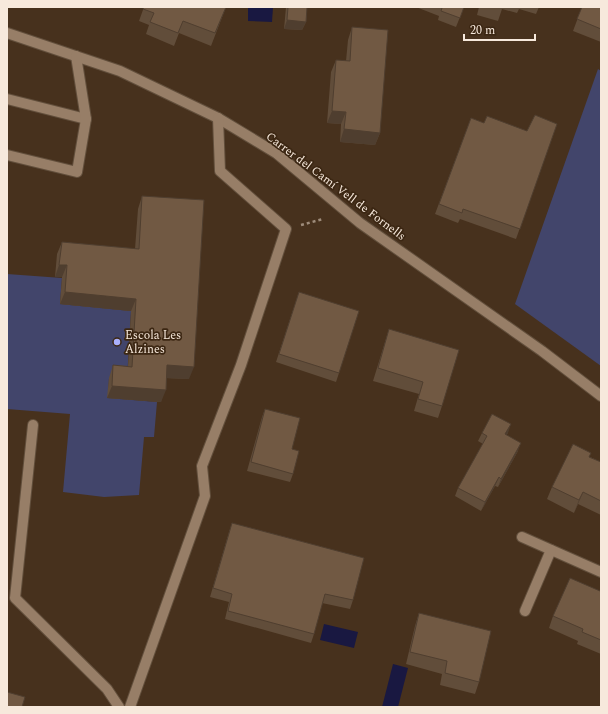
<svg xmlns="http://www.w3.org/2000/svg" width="608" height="714" viewBox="0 0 608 714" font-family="Spectral,serif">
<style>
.green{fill:#42456b}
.water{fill:#191841}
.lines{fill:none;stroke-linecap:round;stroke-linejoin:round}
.minor-casing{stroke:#624f3c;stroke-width:12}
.path{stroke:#9e8c7b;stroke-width:2.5;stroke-dasharray:3 3;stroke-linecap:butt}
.minor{stroke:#977e67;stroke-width:10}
.wall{fill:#614d3a}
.shaded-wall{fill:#4f3e2f}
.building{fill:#715943;stroke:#4f3e2f}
.poi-dot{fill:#aab0fc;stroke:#3c2713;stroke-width:1.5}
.labels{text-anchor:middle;stroke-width:3.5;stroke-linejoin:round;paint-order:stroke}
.street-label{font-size:12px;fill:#f7e9dc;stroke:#3c2713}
.poi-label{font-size:12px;fill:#f7e9dc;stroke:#3c2713;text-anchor:start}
</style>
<rect width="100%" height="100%" fill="#47311d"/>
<!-- green -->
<g class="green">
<polygon points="598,69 601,71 601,366 515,304"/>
<polygon points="7,274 62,278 60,304 131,311 127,379 109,378 108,398 157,402 154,437 144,437 139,495 104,497 63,492 70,414 7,409"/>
</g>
<!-- water -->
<g class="water">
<polygon points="248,7 273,7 272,22 248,21"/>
<polygon points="324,624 358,632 354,648 320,640"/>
<polygon points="393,664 408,668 398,707 382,707"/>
</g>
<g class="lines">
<defs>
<g id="minor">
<polyline points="7,33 120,71 218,118 276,153 360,223 542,351 601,396"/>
<polyline points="7,99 86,119"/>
<polyline points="7,155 77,172 86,119 76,56"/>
<polyline points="33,425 15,598 107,689 119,707"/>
<polyline points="522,537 601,572"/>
<polyline points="525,611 551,550"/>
<polyline points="130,707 205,496 202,466 241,365 286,229 220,171 218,118"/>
</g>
</defs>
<!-- minor casing -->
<use href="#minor" class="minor-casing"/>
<!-- path -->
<polyline class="path" points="301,225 323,219"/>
<!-- minor -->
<use href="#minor" class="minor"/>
</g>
<!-- wall -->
<g class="wall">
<polygon points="144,7 226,7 211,46 179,33 174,46 146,34 149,25 139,21"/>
<polygon points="286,7 307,7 306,22 302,30 284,29"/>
<polygon points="416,7 464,7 456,27 438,20 439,16"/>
<polygon points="479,7 539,7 536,14 519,9 517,13 502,9 498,21 477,15"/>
<polygon points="582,7 601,7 601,42 573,31"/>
<polygon points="352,27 380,133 375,145 340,142 341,124 327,123 331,72 336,60 346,61 348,40"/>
<polygon points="471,118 484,123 527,131 557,124 516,239 460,219 458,223 435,214"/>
<polygon points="142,196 189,379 166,378 161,402 107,398 109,378 113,365 128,366 131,311 60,304 62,277 55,277 57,254 62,242 135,249 138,209"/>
<polygon points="299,292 339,373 336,382 276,362"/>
<polygon points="389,329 442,406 438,418 414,411 419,394 373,381"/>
<polygon points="265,409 292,449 293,474 290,482 247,471 262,417"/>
<polygon points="482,433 508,433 506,435 518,451 498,487 495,486 481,511 455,496 458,488 483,444 478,441"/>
<polygon points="590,457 601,462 601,515 578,504 574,513 547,499 552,487"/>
<polygon points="232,523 353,600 350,609 322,603 314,634 311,643 225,619 229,602 210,597 229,532"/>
<polygon points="601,589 601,654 577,644 578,641 549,628 553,616 600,591"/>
<polygon points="419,613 479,682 475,694 440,685 442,674 406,664 415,626"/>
</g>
<!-- shaded-wall -->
<g class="shaded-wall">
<polygon points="287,20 306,22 302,30 284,29"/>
<polygon points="332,111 346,112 341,124 327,123"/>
<polygon points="344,129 380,133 375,145 340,142"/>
<polygon points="59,265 67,265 62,277 55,277"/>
<polygon points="65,292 136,299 131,311 60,304"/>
<polygon points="167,365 194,367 189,379 163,378"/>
<polygon points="112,386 166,390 161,402 107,398"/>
<polygon points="511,424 508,433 502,443 505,434"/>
<polygon points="521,443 518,451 498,487 501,479"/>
<polygon points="499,477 495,486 481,511 485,502"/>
<polygon points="583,492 578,504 574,513 579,500"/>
</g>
<!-- building -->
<g class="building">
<polygon points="144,7 226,7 215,33 183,21 178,33 150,22 154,13 143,9"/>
<polygon points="288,7 307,7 306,22 287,20"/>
<polygon points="441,7 464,7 460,18 441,11 442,8"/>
<polygon points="582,7 601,7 601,29 577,19"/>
<polygon points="352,27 388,30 380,133 344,129 346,112 332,111 336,60 350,61"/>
<polygon points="535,115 557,124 520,229 463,209 462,213 439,204 471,118 484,123 487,116 527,131"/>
<polygon points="142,196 204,200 194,367 167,365 166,390 112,386 113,365 132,367 136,299 65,292 67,265 59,265 62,242 139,249"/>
<polygon points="299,292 359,311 339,373 279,354"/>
<polygon points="389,329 459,350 442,406 418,399 423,382 378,368"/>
<polygon points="265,409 300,418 292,449 299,451 293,474 251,462"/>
<polygon points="492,414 511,424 505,434 521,443 501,479 499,477 485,502 458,488 487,436 482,433"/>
<polygon points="573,444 591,453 589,457 601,462 601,501 583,492 579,500 552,487"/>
<polygon points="232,523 364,558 353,600 325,594 314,634 228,611 232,594 213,588"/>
<polygon points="570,578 600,591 601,589 601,640 582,632 583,629 553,616"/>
<polygon points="419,613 491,631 479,682 445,673 447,661 410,652"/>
<polygon points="7,692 25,697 22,707 7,707"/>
</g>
<!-- markers -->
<circle class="poi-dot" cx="117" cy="342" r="4"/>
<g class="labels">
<!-- street labels -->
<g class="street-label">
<text transform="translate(336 186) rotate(37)" y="4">Carrer del Camí Vell de Fornells</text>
</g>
<!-- poi labels -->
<g class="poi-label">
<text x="125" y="339">Escola Les<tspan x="125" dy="14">Alzines</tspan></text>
</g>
</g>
<!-- border -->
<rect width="608" height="714" fill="none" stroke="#f7e9dc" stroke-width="16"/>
<!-- scale -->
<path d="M464 34v6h71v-6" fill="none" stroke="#f7e9dc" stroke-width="2"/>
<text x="470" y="34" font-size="12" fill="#f7e9dc" stroke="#3c2713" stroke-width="3" paint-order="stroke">20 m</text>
</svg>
